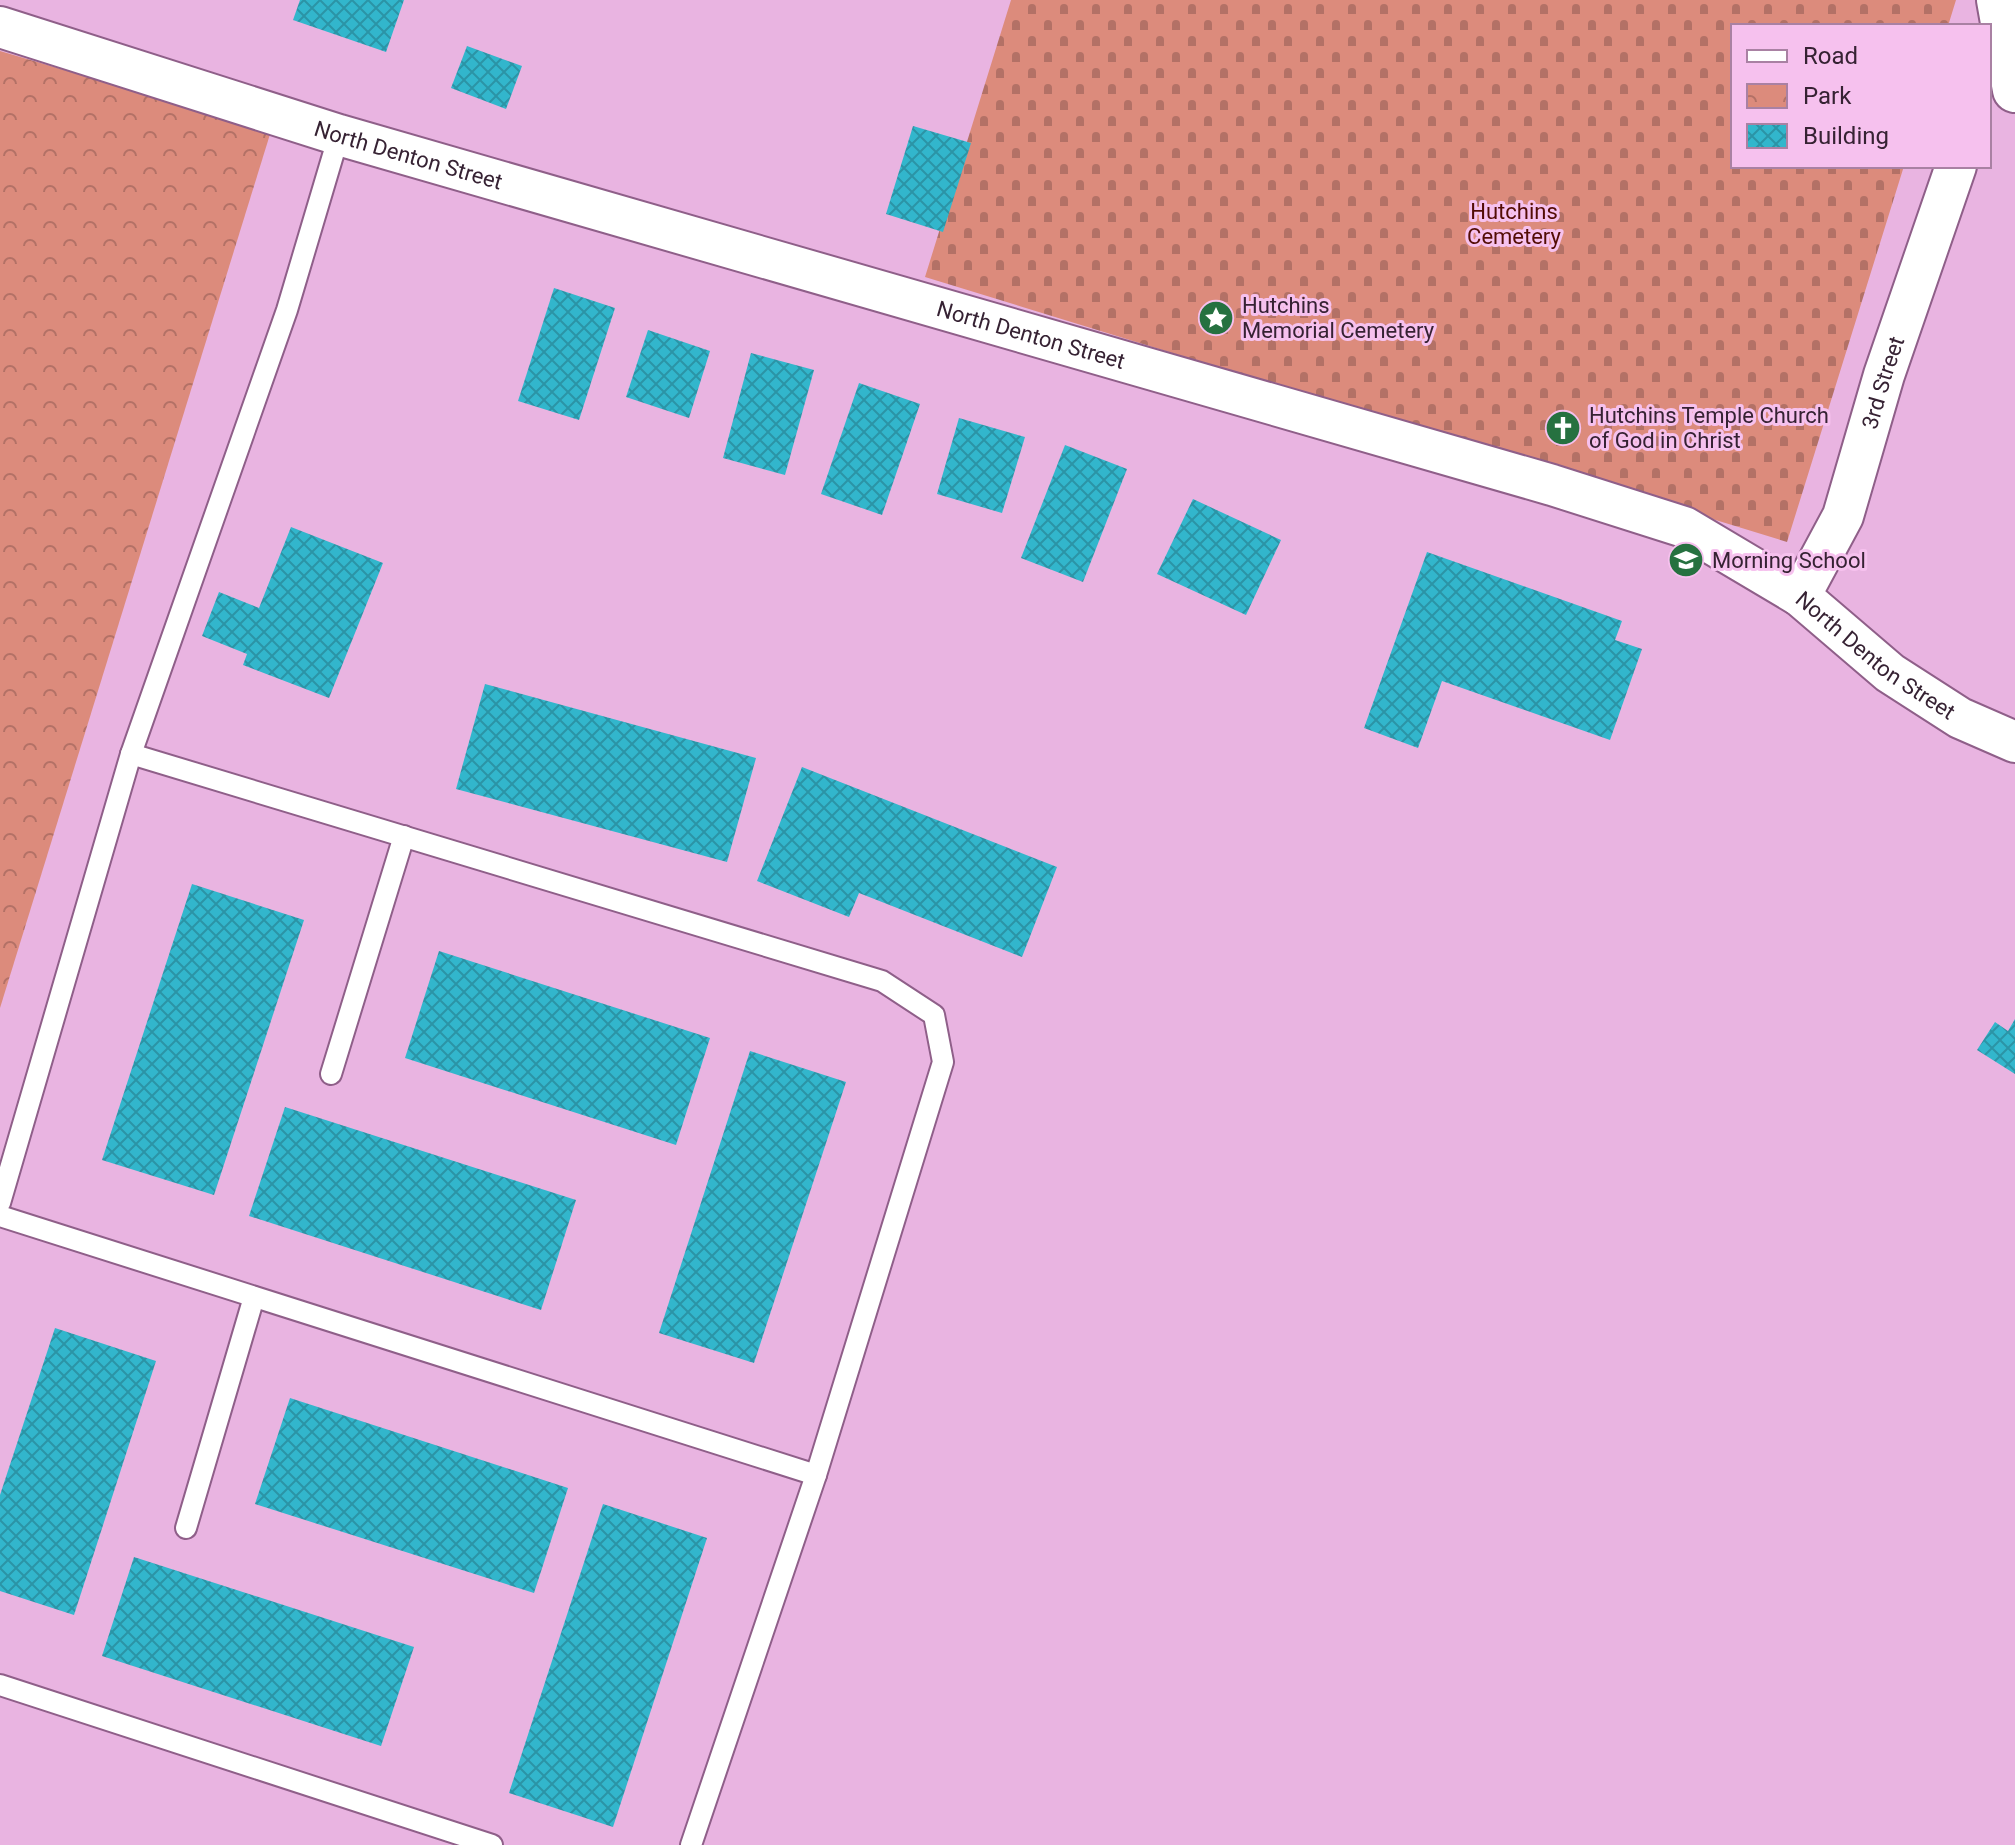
<svg xmlns="http://www.w3.org/2000/svg" width="2015" height="1845" viewBox="0 0 2015 1845" font-family="Roboto,sans-serif">
<style>
.cemetery{fill:url(#cemetery-stones)}
.park{fill:url(#park-crowns)}
.building{fill:url(#building-cross-hatch)}
.lines{fill:none;stroke-linecap:round;stroke-linejoin:round}
.service-casing{stroke:#8f5f89;stroke-width:24}
.minor-casing{stroke:#8f5f89;stroke-width:44}
.tertiary-casing{stroke:#8f5f89;stroke-width:48}
.service{stroke:#fff;stroke-width:20}
.minor{stroke:#fff;stroke-width:40}
.tertiary{stroke:#fff;stroke-width:44}
.labels{text-anchor:middle;stroke-width:6;stroke-linejoin:round;paint-order:stroke}
.street-label{font-size:22px;fill:#362233;stroke:#f6c1ee}
.park-label{font-size:22px;fill:#520c04;stroke:#f6c1ee}
.poi-label{font-size:22px;fill:#362233;stroke:#f6c1ee;text-anchor:start}
</style>
<defs>
<pattern id="cemetery-stones" width="16" height="16" patternUnits="userSpaceOnUse" patternTransform="scale(2)"><rect width="16" height="16" fill="#dc8b7c"/><path d="M2 7V4a2 2 0 0 1 4 0v3zM10 15v-3a2 2 0 0 1 4 0v3z" fill="#b37166"/></pattern>
<pattern id="park-crowns" width="20" height="18" patternUnits="userSpaceOnUse" patternTransform="scale(2)"><rect width="20" height="18" fill="#dc8b7c"/><path d="M2 6a3 3 0 1 1 6 0M12 15a3 3 0 1 1 6 0" fill="none" stroke="#b37166"/></pattern>
<pattern id="building-cross-hatch" width="8" height="8" patternUnits="userSpaceOnUse" patternTransform="scale(2)"><rect width="8" height="8" fill="#32b6cc"/><path d="M0 0l8 8M0 8l8-8" fill="none" stroke="#2b94a6"/></pattern>
</defs>
<rect width="100%" height="100%" fill="#e9b4e1"/>
<!-- cemetery -->
<polygon class="cemetery" points="1011,0 1956,0 1948,26 1733,26 1733,166 1904,166 1787,542 925,277"/>
<!-- park -->
<polygon class="park" points="0,51 271,131 0,1008"/>
<!-- building -->
<g class="building">
<polygon points="300,0 404,0 386,52 293,20"/>
<polygon points="467,46 522,66 506,109 451,88"/>
<polygon points="913,126 971,143 943,232 886,214"/>
<polygon points="554,288 615,308 579,420 518,401"/>
<polygon points="648,330 710,351 689,418 626,397"/>
<polygon points="751,353 814,370 785,475 723,458"/>
<polygon points="859,383 920,404 882,515 821,494"/>
<polygon points="959,418 1025,437 1002,513 937,494"/>
<polygon points="1065,445 1127,469 1083,582 1021,558"/>
<polygon points="1193,499 1281,540 1246,615 1157,574"/>
<polygon points="291,527 383,563 329,698 243,665 247,654 202,636 219,592 259,608"/>
<polygon points="1427,552 1622,621 1615,640 1642,649 1610,740 1442,681 1418,748 1364,728"/>
<polygon points="485,684 756,758 727,862 456,789"/>
<polygon points="802,767 1057,867 1022,957 859,893 849,917 757,881"/>
<polygon points="192,884 304,920 214,1195 102,1160"/>
<polygon points="439,951 710,1038 676,1145 405,1058"/>
<polygon points="2015,1019 2015,1074 1977,1050 1995,1022 2008,1031"/>
<polygon points="750,1051 846,1082 754,1363 659,1333"/>
<polygon points="285,1107 576,1200 541,1310 249,1216"/>
<polygon points="55,1328 156,1361 74,1615 0,1591 0,1495"/>
<polygon points="290,1398 568,1488 534,1593 255,1504"/>
<polygon points="603,1504 707,1538 613,1827 509,1793"/>
<polygon points="134,1557 414,1647 381,1746 102,1656"/>
</g>
<g class="lines">
<defs>
<g id="service">
<polyline points="131,754 882,981 934,1015 943,1062 816,1475 691,1845"/>
<polyline points="331,1074 404,836"/>
<polyline points="0,1203 131,754 287,310 339,135"/>
<polyline points="0,1216 816,1475"/>
<polyline points="186,1528 254,1297"/>
<polyline points="0,1685 492,1845"/>
</g>
<g id="minor">
<path id="s1" d="M0 27 339 135 1552 485 1684 527 1800 596 1890 673 1960 718 2015 742"/>
<path id="s2" d="M1800 596 1843 516 1884 375 1956 166"/>
</g>
<polyline id="tertiary" points="1999,0 2015,90"/>
</defs>
<!-- service casing -->
<use href="#service" class="service-casing"/>
<!-- minor casing -->
<use href="#minor" class="minor-casing"/>
<!-- tertiary casing -->
<use href="#tertiary" class="tertiary-casing"/>
<!-- service -->
<use href="#service" class="service"/>
<!-- minor -->
<use href="#minor" class="minor"/>
<!-- tertiary -->
<use href="#tertiary" class="tertiary"/>
</g>
<!-- icons -->
<defs>
<symbol id="sight-disc" viewBox="-11 -11 22 22"><circle r="9.5" fill="#267140" stroke="#f6c1ee"/><path d="M0-6L1.8-2.2L6-1.7L2.9 1.2L3.7 5.4L0 3.3L-3.7 5.4L-2.9 1.2L-6-1.7L-1.8-2.2Z" fill="#fff"/></symbol>
<symbol id="church-disc" viewBox="-11 -11 22 22"><circle r="9.5" fill="#267140" stroke="#f6c1ee"/><path d="M-1.2-6h2.4v3.5h3.3v2.4h-3.3V6h-2.4V-.1h-3.3v-2.4h3.3Z" fill="#fff"/></symbol>
<symbol id="school-disc" viewBox="-11 -11 22 22"><circle r="9.5" fill="#267140" stroke="#f6c1ee"/><path d="M0-5L7-2L0 1L-7-2ZM-4 1L0 2.5L4 1V4Q0 6-4 4Z" fill="#fff"/></symbol>
</defs>
<g fill-rule="evenodd">
<use href="#sight-disc" x="1196" y="298" width="40" height="40"/>
<use href="#church-disc" x="1543" y="408" width="40" height="40"/>
<use href="#school-disc" x="1666" y="540" width="40" height="40"/>
</g>
<g class="labels">
<!-- street labels -->
<g class="street-label">
<text dy="8" stroke="none"><textPath href="#s1" startOffset="428">North Denton Street</textPath></text>
<text dy="8" stroke="none"><textPath href="#s1" startOffset="1076">North Denton Street</textPath></text>
<text dy="8" stroke="none"><textPath href="#s2" startOffset="230">3rd Street</textPath></text>
<text dy="8" stroke="none"><textPath href="#s1" startOffset="1988">North Denton Street</textPath></text>
</g>
<!-- park labels -->
<g class="park-label">
<text x="1514" y="219">Hutchins<tspan x="1514" dy="25">Cemetery</tspan></text>
</g>
<!-- poi labels -->
<g class="poi-label">
<text x="1242" y="313">Hutchins<tspan x="1242" dy="25">Memorial Cemetery</tspan></text>
<text x="1589" y="423">Hutchins Temple Church<tspan x="1589" dy="25">of God in Christ</tspan></text>
<text x="1712" y="568">Morning School</text>
</g>
</g>
<!-- legend -->
<rect x="1731" y="24" width="260" height="144" fill="#f6c1ee" stroke="#a981a3" stroke-width="2"/>
<rect x="1747" y="50" width="40" height="12" fill="#ffffff" stroke="#a981a3" stroke-width="2"/>
<text x="1803" y="64" font-size="24" fill="#362233">Road</text>
<rect x="1747" y="84" width="40" height="24" fill="url(#park-crowns)" stroke="#a981a3" stroke-width="2"/>
<text x="1803" y="104" font-size="24" fill="#362233">Park</text>
<rect x="1747" y="124" width="40" height="24" fill="url(#building-cross-hatch)" stroke="#a981a3" stroke-width="2"/>
<text x="1803" y="144" font-size="24" fill="#362233">Building</text>
</svg>
